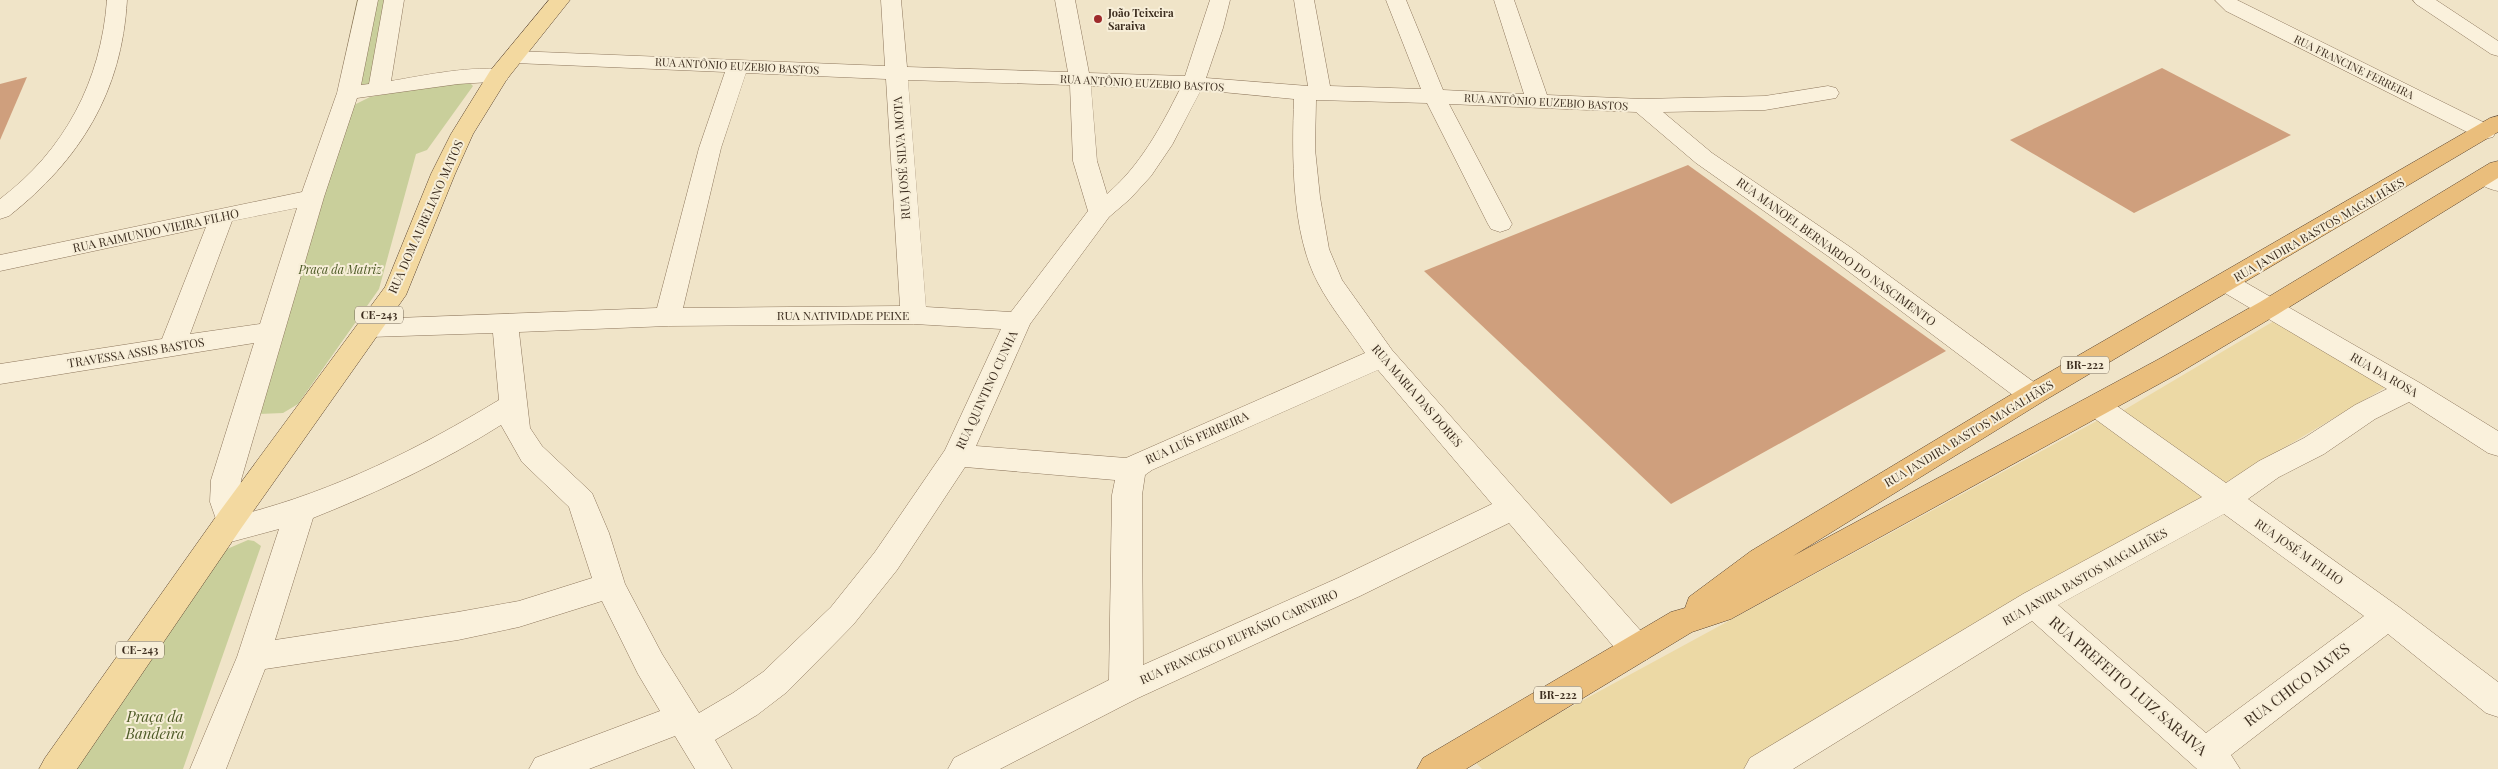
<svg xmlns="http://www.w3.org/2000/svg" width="2498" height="769" viewBox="0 0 2498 769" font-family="'Playfair Display',serif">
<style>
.green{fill:#c9cf9b}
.sand{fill:#ecd9a5}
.building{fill:#cf9f7d}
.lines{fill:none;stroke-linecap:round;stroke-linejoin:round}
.minor-casing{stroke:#8d765c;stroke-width:1}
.primary-casing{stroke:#5b4430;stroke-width:1}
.trunk-casing{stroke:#5b4430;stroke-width:1}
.minor{fill:#faf1dc;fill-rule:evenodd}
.primary{fill:#f3d9a0;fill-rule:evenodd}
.trunk{fill:#eabe7c;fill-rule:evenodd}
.poi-dot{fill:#9e2a2b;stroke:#f7eed8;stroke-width:2}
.labels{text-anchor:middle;stroke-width:4;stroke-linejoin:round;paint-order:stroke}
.far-poi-label{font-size:11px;font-weight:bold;fill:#3d2e20;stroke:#f7eed8;text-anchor:start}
.far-street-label{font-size:11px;fill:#3d2e20;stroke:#f7eed8}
.shield{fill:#f7eed8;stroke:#756857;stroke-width:1}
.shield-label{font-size:11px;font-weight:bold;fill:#3d2e20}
.street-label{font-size:12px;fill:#3d2e20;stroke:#f7eed8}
.park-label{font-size:12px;font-style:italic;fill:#4d5a26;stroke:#f7eed8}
.near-street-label{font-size:15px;fill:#3d2e20;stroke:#f7eed8}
.near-park-label{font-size:15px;font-style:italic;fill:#4d5a26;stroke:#f7eed8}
</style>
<rect width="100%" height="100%" fill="#f0e4c8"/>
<!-- green -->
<g class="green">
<polygon points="357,0 396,0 381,83 338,91"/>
<polygon points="459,81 469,82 473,86 427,150 416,154 379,289 298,404 283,413 259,414 273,331 352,106 370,97"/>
<polygon points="248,540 254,541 261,546 183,769 77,769 227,549"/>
</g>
<!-- sand -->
<g class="sand">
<polygon points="2274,321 2391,384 2223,484 2119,413"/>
<polygon points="2104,417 2207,496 1745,769 1482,769 1473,760"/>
</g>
<!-- building -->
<g class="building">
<polygon points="2162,68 2291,135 2134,213 2010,140"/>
<polygon points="27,77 0,140 0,84"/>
<polygon points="1688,165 1946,351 1671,504 1424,271"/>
</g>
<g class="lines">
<defs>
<g id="minor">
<path d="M107 0H127C122 92 80 160 9 216L0 219V199C65 150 101 81 107 0Z"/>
<path d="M358 0H378L361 85 369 84 384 0H404L391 81C422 76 476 64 506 71L509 76 506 81 458 84 357 98 324 197 241 480 240 502 244 514C336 490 418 449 499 400L493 333 370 337 361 334 357 328 361 322 370 319 657 308 699 148 725 72 515 63 508 61 504 57 508 53 515 51 885 66 881 0H901L907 67 1068 72 1055 0H1075L1089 73 1185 76 1210 0H1230L1223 28 1206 78 1308 86 1294 0H1314L1330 86 1421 89 1386 0H1406L1443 90 1524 94 1494 0H1514L1547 95 1642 99 1765 96 1828 86 1836 88 1839 93 1836 98 1765 110 1663 112 1712 153 1850 247 2042 388 2046 395 2042 402 2032 405 2022 402 1832 259 1696 163 1636 112 1449 104 1512 224 1509 229 1500 232 1491 229 1488 224 1427 103 1316 100 1315 149 1320 197 1329 249 1342 280 1392 350 1648 639 1652 649 1648 659 1636 663 1624 659 1509 523 1360 596 1138 698 1000 769H948L954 758 1109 680 1112 495 1115 480 965 467 897 570 853 625 787 692 757 715 715 740 732 769H695L675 736 589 769H529L535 758 660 711 638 674 602 601 519 627 458 640 265 669 226 769H190L237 657 279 529 223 544 212 541 208 532 212 523 217 522 210 502 211 480 254 343 0 384V364L162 339 206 227 0 271V255L302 192 337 93ZM746 73 886 79 900 306 683 308 721 148ZM908 80 1070 85 1073 161 1088 211 1011 312 926 307ZM1091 86 1180 89C1161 127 1140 166 1107 194L1097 161ZM1201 90 1294 99C1292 154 1291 233 1318 283 1331 308 1350 330 1365 353L1126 458 976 446 1030 324 1109 217 1130 199 1151 176 1172 145ZM297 208 260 324 190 334 232 221ZM914 324 1001 329 945 450 875 552 831 607 763 672 733 693 699 713 662 654 625 584 609 533 592 493 542 446 530 428 519 332 668 326ZM1378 370 1492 504 1338 578 1143 665 1142 495 1145 475 1152 470ZM501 425 522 462 569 507 592 578 519 601 458 612 275 640 313 518C378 492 441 463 501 425Z"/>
<polygon points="2215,0 2237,0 2493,127 2496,132 2493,137 2485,139 2477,137 2226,11"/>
<polygon points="2413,0 2436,0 2498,41 2498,56 2491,54 2416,4"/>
<path d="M2485 169 2498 174V191C2488 189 2479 185 2473 176L2477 171Z"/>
<path d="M2227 274 2236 277 2420 383 2498 431V456L2488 453 2409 402 2375 419 2324 454 2279 477 2248 499 2399 607 2498 682V717L2486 713 2388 634 2231 755 2240 769H2197L2032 621 1793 769H1744L1750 758 2023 594 2202 497 2087 413 2083 406 2087 399 2097 396 2107 399 2226 483 2259 461 2304 438 2355 405 2387 389 2218 289 2214 283 2218 277ZM2224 514 2364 616 2206 733 2058 605Z"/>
</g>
<polygon id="primary" points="549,0 570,0 507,79 473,134 455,174 406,295 242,527 77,769 39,769 45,758 220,511 385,287 431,174 451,134 490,71"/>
<polygon id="trunk" points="2498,116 2498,132 2042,402 1793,556 2159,359 2260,302 2490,163 2498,161 2498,178 2278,314 2179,373 1731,619 1692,632 1466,769 1417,769 1423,758 1671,612 1685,608 1689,597 1751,551 2022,388 2490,118"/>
</defs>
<!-- minor casing -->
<use href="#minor" class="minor-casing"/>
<!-- primary casing -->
<use href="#primary" class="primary-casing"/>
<!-- trunk casing -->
<use href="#trunk" class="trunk-casing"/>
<!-- minor -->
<use href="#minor" class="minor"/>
<!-- primary -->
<use href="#primary" class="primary"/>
<!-- trunk -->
<use href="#trunk" class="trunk"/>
</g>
<!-- markers -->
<circle class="poi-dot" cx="1098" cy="19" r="5"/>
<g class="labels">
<!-- far-poi labels -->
<g class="far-poi-label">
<text x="1108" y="17">João Teixeira<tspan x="1108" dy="13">Saraiva</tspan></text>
</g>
<!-- far-street labels -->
<g class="far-street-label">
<text transform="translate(737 66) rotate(3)" y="4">RUA ANTÔNIO EUZEBIO BASTOS</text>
<text transform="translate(2354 67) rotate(26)" y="4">RUA FRANCINE FERREIRA</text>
<text transform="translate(1142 83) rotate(3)" y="4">RUA ANTÔNIO EUZEBIO BASTOS</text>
<text transform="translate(1546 102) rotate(3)" y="4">RUA ANTÔNIO EUZEBIO BASTOS</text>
</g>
<!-- shield labels -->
<g class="shield">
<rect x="355" y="306.5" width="48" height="17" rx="4"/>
<rect x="2061" y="356.5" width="48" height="17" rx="4"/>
<rect x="116" y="641.5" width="48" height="17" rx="4"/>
<rect x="1534" y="686.5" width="48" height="17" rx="4"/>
</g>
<g class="shield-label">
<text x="379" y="319">CE-243</text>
<text x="2085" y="369">BR-222</text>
<text x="140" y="654">CE-243</text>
<text x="1558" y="699">BR-222</text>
</g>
<!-- street labels -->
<g class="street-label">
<text transform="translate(902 158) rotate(-94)" y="4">RUA JOSÉ SILVA MOTA</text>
<text transform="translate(426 217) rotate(-66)" y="4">RUA DOM AURELIANO MATOS</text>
<text transform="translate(2319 230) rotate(-30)" y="4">RUA JANDIRA BASTOS MAGALHÃES</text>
<text transform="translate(156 231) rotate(-12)" y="4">RUA RAIMUNDO VIEIRA FILHO</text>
<text transform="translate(1836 252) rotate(36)" y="4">RUA MANOEL BERNARDO DO NASCIMENTO</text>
<text x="843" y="320">RUA NATIVIDADE PEIXE</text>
<text transform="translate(136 353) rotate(-9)" y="4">TRAVESSA ASSIS BASTOS</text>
<text transform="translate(2384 375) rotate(30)" y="4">RUA DA ROSA</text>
<text transform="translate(987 390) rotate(-65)" y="4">RUA QUINTINO CUNHA</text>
<text transform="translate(1417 396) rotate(49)" y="4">RUA MARIA DAS DORES</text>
<text transform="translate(1969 434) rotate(-31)" y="4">RUA JANDIRA BASTOS MAGALHÃES</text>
<text transform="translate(1197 438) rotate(-24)" y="4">RUA LUÍS FERREIRA</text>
<text transform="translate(2299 552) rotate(35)" y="4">RUA JOSÉ M FILHO</text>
<text transform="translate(2085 577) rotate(-29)" y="4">RUA JANIRA BASTOS MAGALHÃES</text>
<text transform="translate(1239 637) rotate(-24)" y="4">RUA FRANCISCO EUFRÁSIO CARNEIRO</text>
</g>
<!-- park labels -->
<g class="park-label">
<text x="340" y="274">Praça da Matriz</text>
</g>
<!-- near-street labels -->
<g class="near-street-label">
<text transform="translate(2297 685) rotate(-37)" y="5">RUA CHICO ALVES</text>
<text transform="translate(2128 686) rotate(41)" y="5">RUA PREFEITO LUIZ SARAIVA</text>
</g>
<!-- near-park labels -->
<g class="near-park-label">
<text x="155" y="722">Praça da<tspan x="155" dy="17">Bandeira</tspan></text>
</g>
</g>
</svg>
